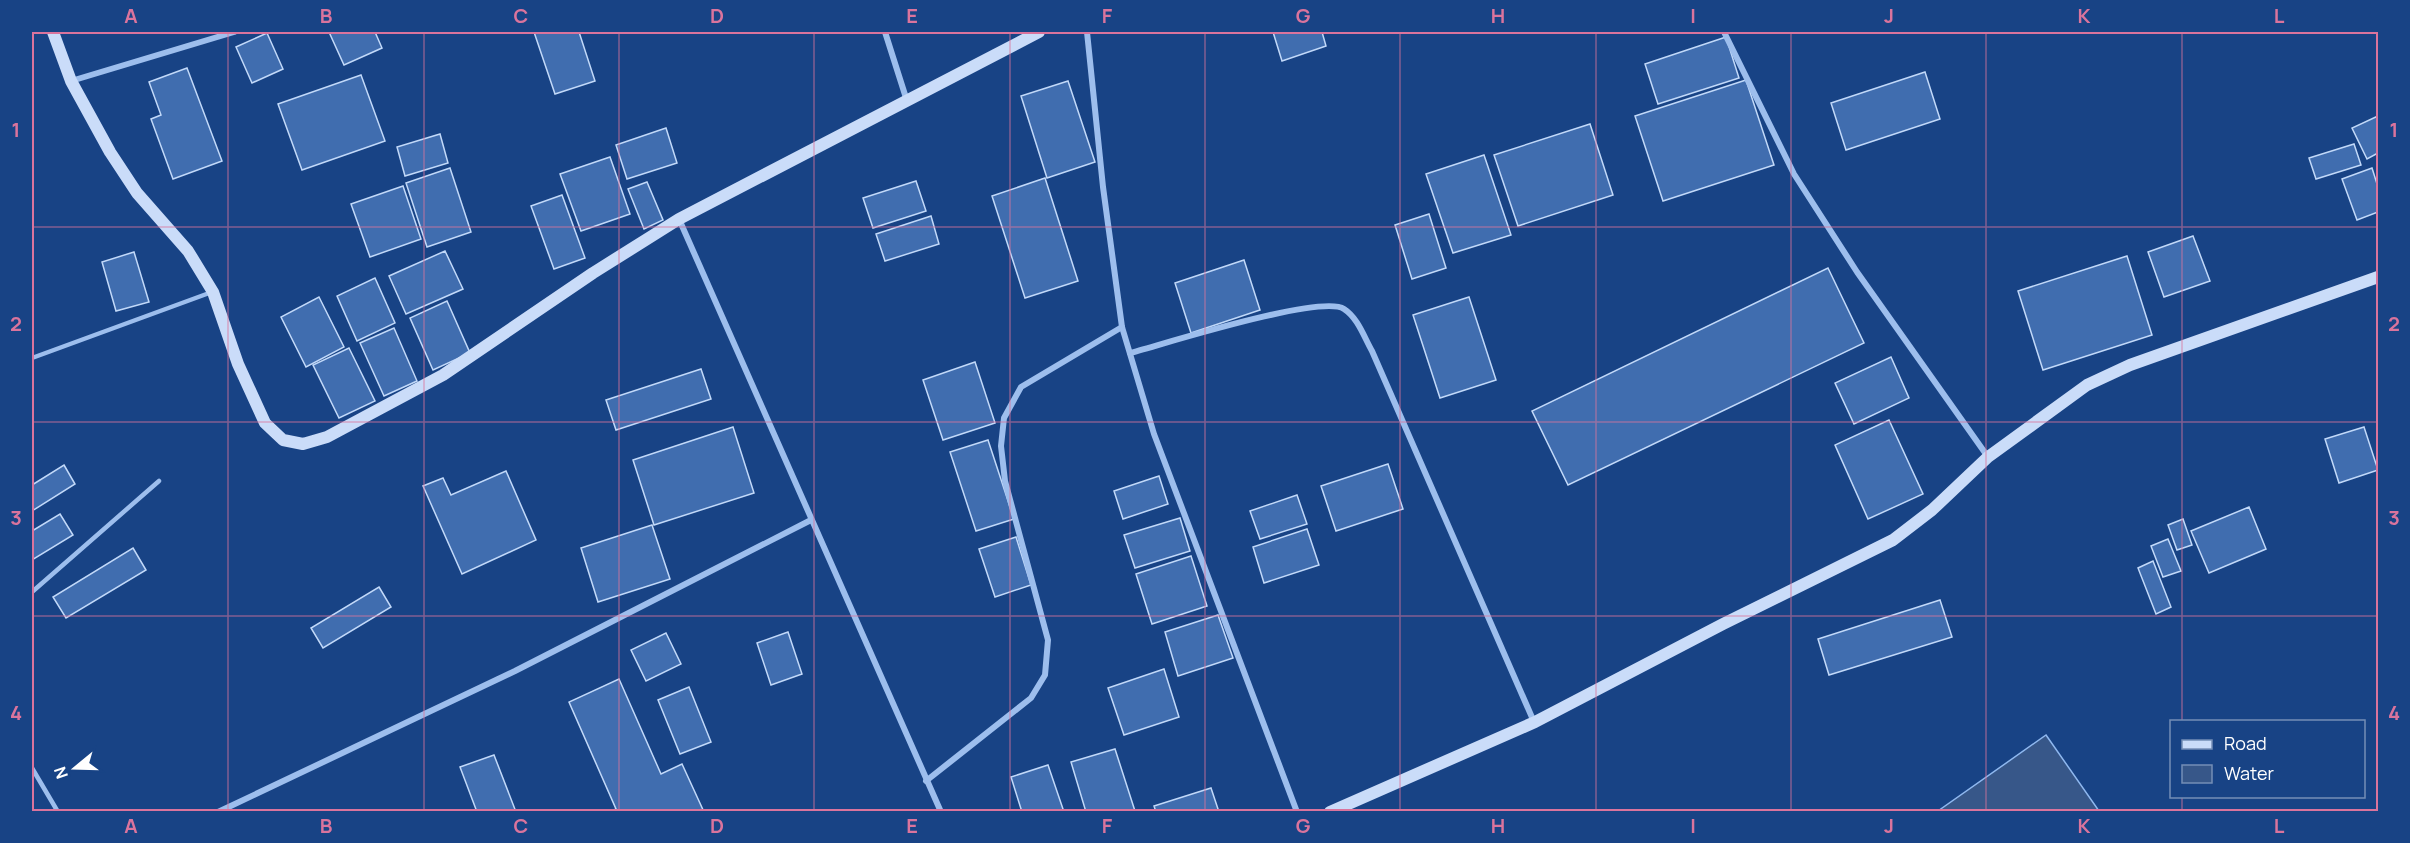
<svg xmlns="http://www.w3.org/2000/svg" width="2410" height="843" viewBox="0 0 2410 843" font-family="Manrope,sans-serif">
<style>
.water{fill:#375789;stroke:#8fb8ef;stroke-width:1.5}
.building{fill:#406daf;stroke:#c2d9f9;stroke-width:1.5}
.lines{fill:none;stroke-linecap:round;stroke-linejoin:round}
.lane{stroke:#9dbeed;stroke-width:4.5}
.street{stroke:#9dbeed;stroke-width:6}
.secondary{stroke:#cadcf9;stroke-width:12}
.grid{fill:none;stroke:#da749d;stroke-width:1.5;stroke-opacity:0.55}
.neatline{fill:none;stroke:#da749d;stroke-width:2}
.grid-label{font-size:20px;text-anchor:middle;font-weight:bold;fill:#da749d}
</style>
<rect width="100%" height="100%" fill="#184385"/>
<!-- water -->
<polygon class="water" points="2046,735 2099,811 1938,811"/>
<!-- building -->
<g class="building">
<polygon points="329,32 375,32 382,48 344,65"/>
<polygon points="534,32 579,32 595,81 555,94"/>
<polygon points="1273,32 1322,32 1326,46 1282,61"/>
<polygon points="267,33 283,69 252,83 236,47"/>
<polygon points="1726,37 1739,78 1658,104 1645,64"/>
<polygon points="187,68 222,161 173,179 151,119 161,115 149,82"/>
<polygon points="1925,72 1940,119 1846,150 1831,103"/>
<polygon points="361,75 385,141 302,170 278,104"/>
<polygon points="1746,80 1774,165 1663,201 1635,116"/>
<polygon points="1068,81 1095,162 1047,178 1021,96"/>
<polygon points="2378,116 2378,153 2367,159 2352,128"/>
<polygon points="1590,124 1613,195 1518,226 1494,155"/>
<polygon points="666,128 677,163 627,179 616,145"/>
<polygon points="440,134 448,163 405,176 397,147"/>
<polygon points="2354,144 2361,165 2316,179 2309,158"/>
<polygon points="1484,155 1511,235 1453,253 1426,174"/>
<polygon points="610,157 630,214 581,231 560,174"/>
<polygon points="450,168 471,232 427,247 406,183"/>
<polygon points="2372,168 2378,187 2378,212 2357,220 2342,179"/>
<polygon points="1045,178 1078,281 1025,298 992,196"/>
<polygon points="916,181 926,211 873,228 863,198"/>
<polygon points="647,182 663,220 644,229 628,189"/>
<polygon points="403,186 421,239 370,257 351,204"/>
<polygon points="562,195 585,258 554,269 531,206"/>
<polygon points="1429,214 1446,268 1412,279 1395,225"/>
<polygon points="931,216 939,244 885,261 876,234"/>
<polygon points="2193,236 2210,281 2164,297 2148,252"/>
<polygon points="445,251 463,289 406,314 389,276"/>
<polygon points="134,252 149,302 116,311 102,262"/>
<polygon points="2127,256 2152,335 2043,370 2018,291"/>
<polygon points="1244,260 1260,310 1191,333 1175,283"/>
<polygon points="1828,268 1864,343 1568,485 1532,411"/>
<polygon points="375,278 395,323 357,341 337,296"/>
<polygon points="319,297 344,347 306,367 281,317"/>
<polygon points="1469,297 1496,380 1440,398 1413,315"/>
<polygon points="447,301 470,353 433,370 410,318"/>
<polygon points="394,328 417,381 384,396 360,343"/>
<polygon points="349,348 375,401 339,418 313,365"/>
<polygon points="1891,357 1909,398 1854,424 1835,383"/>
<polygon points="975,362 995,423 943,440 923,380"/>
<polygon points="701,369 711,399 616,430 606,400"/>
<polygon points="1889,420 1923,494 1868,519 1835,445"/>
<polygon points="733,427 754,493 654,525 633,460"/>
<polygon points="2364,427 2378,470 2339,483 2325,439"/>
<polygon points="988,440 1014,519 976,531 950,452"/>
<polygon points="1388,464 1403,509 1336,531 1321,486"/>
<polygon points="64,465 75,484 32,511 32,485"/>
<polygon points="506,471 536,540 462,574 423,486 443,478 451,495"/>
<polygon points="1159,476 1168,504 1123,519 1114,491"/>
<polygon points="1297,495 1307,524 1260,539 1250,511"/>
<polygon points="2249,507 2266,549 2209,573 2191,531"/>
<polygon points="60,514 73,535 32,560 32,531"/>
<polygon points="1180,518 1190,551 1135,568 1124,535"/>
<polygon points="2183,519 2192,545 2177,550 2168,525"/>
<polygon points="652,525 670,579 598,602 581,548"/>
<polygon points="1307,529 1319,565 1264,583 1253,547"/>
<polygon points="1016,537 1031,585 995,597 979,549"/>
<polygon points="2168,539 2181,571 2163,577 2151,546"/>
<polygon points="133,548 146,570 66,618 53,597"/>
<polygon points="1191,556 1207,606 1152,624 1136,574"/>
<polygon points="2153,561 2171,607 2156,614 2138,568"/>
<polygon points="379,587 391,607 323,648 311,628"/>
<polygon points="1940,600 1952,637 1829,675 1818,639"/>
<polygon points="1218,615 1233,658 1178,676 1165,632"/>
<polygon points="788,632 802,674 771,685 757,643"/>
<polygon points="666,633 681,664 646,681 631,650"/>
<polygon points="1164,669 1179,717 1124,735 1108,688"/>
<polygon points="619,679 661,774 682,764 704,812 610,812 616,809 569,702"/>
<polygon points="689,687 711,742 680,754 658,700"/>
<polygon points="1115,749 1135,811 1086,812 1071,762"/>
<polygon points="494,755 516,812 477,812 460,767"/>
<polygon points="1048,765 1064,812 1022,812 1011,777"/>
<polygon points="1211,788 1219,812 1156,812 1154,806"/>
</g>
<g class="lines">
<!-- lane -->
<g class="lane">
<polyline points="32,358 212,292"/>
<polyline points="32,592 159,481"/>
<polyline points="32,768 58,812"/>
</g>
<!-- street -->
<g class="street">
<polyline points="885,32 907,101"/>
<polyline points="1087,32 1103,187 1122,327 1154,434 1297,812"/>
<polyline points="1724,32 1794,174 1857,272 1988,457"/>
<polyline points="71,81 234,32"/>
<polyline points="679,219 941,812"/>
<path d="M1130 353C1164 344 1321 294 1344 309 1358 318 1364 337 1372 351L1534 722"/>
<polyline points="926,781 1031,698 1045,675 1048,640 1005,481 1001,446 1004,418 1021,387 1122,327"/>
<polyline points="218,812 515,671 811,520"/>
</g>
<!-- secondary -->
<g class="secondary">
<polyline points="53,32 71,81 110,152 137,193 188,251 213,292 238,364 265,423 283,440 303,444 327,437 443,375 593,273 679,219 1039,32"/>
<polyline points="1330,812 1535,722 1723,624 1893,540 1932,510 1988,457 2087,385 2130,365 2378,277"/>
</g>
</g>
<!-- grid -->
<path class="grid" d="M228 32V812M424 32V812M619 32V812M814 32V812M1010 32V812M1205 32V812M1400 32V812M1596 32V812M1791 32V812M1986 32V812M2182 32V722M32 227H2378M32 422H2378M32 616H2378M2182 796V812"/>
<!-- border -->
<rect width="2410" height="843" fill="none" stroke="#184385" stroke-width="66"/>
<!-- legend -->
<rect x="2170" y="720" width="195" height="78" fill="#184385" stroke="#748eb6" stroke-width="1.5"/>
<rect x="2182" y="740" width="30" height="9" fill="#cadcf9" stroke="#748eb6" stroke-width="1.5"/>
<text x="2224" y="750" font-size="18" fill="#ffffff">Road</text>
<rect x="2182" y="765" width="30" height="18" fill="#375789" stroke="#748eb6" stroke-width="1.5"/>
<text x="2224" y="780" font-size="18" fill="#ffffff">Water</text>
<!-- north arrow -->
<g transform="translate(75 768) rotate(251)" stroke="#184385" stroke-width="4.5" paint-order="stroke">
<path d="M0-4.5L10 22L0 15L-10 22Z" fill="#ffffff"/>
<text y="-9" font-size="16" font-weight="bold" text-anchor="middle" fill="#ffffff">N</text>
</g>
<rect x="33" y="33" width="2344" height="777" class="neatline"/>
<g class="grid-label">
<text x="131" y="23">A</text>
<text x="326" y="23">B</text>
<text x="521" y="23">C</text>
<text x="717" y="23">D</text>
<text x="912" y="23">E</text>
<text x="1107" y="23">F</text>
<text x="1303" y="23">G</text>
<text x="1498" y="23">H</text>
<text x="1693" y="23">I</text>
<text x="1889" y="23">J</text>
<text x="2084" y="23">K</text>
<text x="2279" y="23">L</text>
<text x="16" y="137">1</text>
<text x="2394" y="137">1</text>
<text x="16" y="331">2</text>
<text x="2394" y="331">2</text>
<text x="16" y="525">3</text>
<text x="2394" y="525">3</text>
<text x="16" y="720">4</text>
<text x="2394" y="720">4</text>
<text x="131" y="833">A</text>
<text x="326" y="833">B</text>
<text x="521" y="833">C</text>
<text x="717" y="833">D</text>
<text x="912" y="833">E</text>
<text x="1107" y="833">F</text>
<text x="1303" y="833">G</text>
<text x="1498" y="833">H</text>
<text x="1693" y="833">I</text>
<text x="1889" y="833">J</text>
<text x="2084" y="833">K</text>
<text x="2279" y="833">L</text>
</g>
</svg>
